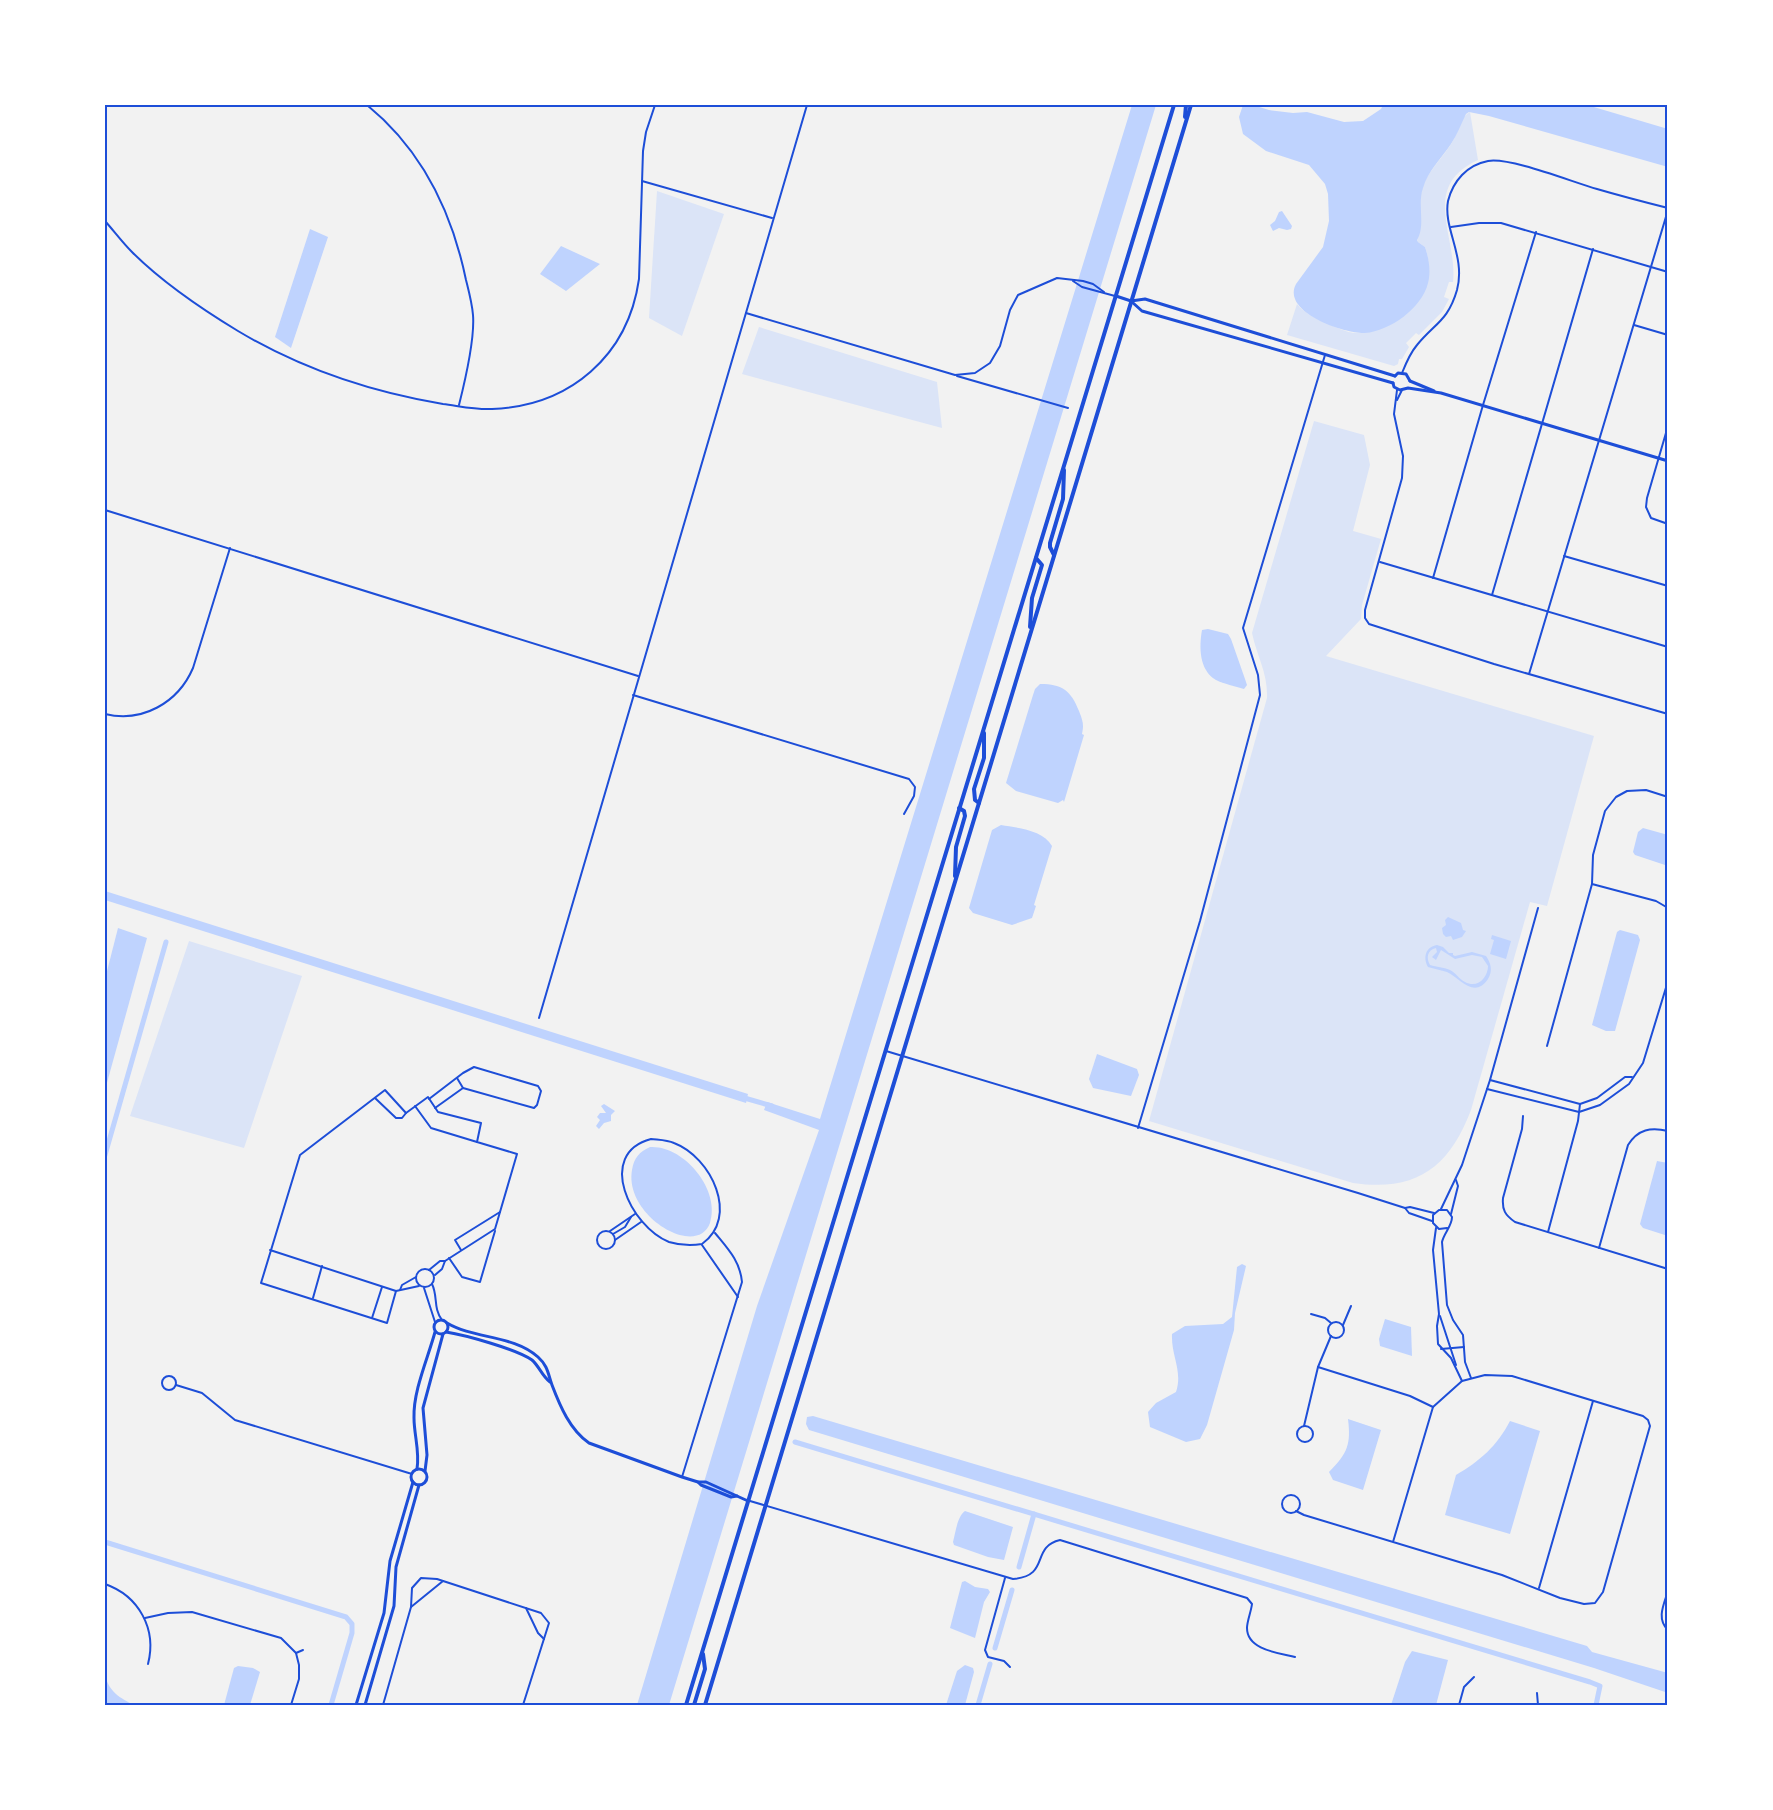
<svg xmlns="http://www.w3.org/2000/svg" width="1773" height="1810" viewBox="0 0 1773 1810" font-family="'PT Sans Narrow',sans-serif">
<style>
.green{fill:#dbe4f7}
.water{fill:#bfd3fe;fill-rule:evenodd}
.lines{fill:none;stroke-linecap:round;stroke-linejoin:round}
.canal{stroke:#bfd3fe;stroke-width:5}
.minor{stroke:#1d4ed8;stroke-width:2}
.tertiary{stroke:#1d4ed8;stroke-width:3}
.trunk{stroke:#1d4ed8;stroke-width:4}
.neatline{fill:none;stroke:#1d4ed8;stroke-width:2}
</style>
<rect width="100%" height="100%" fill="#f2f2f2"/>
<!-- green -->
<g class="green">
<path d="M1470 112 1478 160C1419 187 1458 237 1453 282H1449L1444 297 1449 299 1442 312 1419 335 1416 333 1406 343 1409 347 1402 359H1399L1398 364 1394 366 1287 335 1297 304C1303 312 1315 318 1324 322 1334 326 1348 334 1359 333 1402 329 1441 291 1425 247L1418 242 1417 239C1424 225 1418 210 1421 194 1425 172 1444 158 1454 139 1459 130 1461 116 1470 112Z"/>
<polygon points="657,191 724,214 682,336 649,318"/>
<polygon points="759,327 937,382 942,428 742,374"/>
<path d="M1314 421 1364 435 1370 465 1353 531 1381 539 1362 605 1361 619 1326 656 1594 736 1547 906 1530 902 1471 1110C1449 1168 1416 1192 1353 1183L1149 1121 1267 698C1268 673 1257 657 1252 633Z"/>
<polygon points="189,941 302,976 244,1148 130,1116"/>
</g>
<!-- water -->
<g class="water">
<polygon points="1132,105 1156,105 669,1705 637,1705 757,1306 819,1130 764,1110 767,1102 820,1119"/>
<path d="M1243 105H1253L1269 110 1293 113 1307 112 1344 122 1363 121 1381 109 1383 105H1587L1668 129V167L1489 116 1469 112 1466 114C1461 124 1457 135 1451 144 1441 159 1428 171 1423 188 1417 205 1426 225 1417 240L1418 242 1425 247C1429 258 1431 272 1428 283 1422 308 1390 331 1365 333 1344 334 1281 312 1296 284L1323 247 1329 221 1328 194 1325 184 1309 165 1266 151 1243 134 1239 117Z"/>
<polygon points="1282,211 1292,226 1291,229 1287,230 1279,228 1273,231 1270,225 1275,221 1279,212"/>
<polygon points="310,229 328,237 291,348 275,337"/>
<polygon points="561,246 600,264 566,291 540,274"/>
<path d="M1208 629 1228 634 1231 639 1245 679 1247 685 1244 689C1235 686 1224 684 1216 680 1199 670 1199 647 1202 630Z"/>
<path d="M1040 684C1063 684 1071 691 1079 711 1083 721 1084 725 1082 734L1084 735 1064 802 1063 800 1058 803 1016 791 1006 783 1033 695 1035 689Z"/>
<path d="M1001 825C1018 828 1043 830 1052 846L1034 905 1036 906 1032 918 1012 925 973 913 969 908 992 830Z"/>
<polygon points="1643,828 1668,835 1668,866 1635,855 1633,852 1638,832"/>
<polygon points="105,891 748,1094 746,1103 105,900"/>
<polygon points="1448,917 1461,923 1463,930 1466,931 1462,937 1453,940 1451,936 1446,937 1443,934 1442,928 1446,925 1445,920"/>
<polygon points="118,928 147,938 105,1090 105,979"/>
<polygon points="1620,930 1638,935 1640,940 1615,1031 1606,1031 1592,1025 1617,932"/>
<polygon points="1492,935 1511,941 1506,959 1490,954 1494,940 1491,939"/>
<path d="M1437 945 1443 947 1449 953H1453V955L1455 956 1472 952 1486 956C1491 963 1493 971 1488 979 1474 1000 1459 977 1447 972 1441 970 1434 969 1428 967 1423 958 1425 947 1437 945ZM1436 948 1437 952 1432 957 1436 960 1441 950 1455 959 1472 955 1482 957 1488 966C1488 977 1478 989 1465 982 1459 979 1456 973 1450 970 1443 967 1437 967 1430 965 1426 958 1427 950 1436 948Z"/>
<polygon points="1097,1054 1137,1069 1139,1075 1131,1096 1093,1088 1089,1079"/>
<polygon points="604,1104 615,1111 611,1115 611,1121 604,1123 599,1129 596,1126 600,1120 597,1117 600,1113 606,1113 601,1106"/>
<path d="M650 1147C684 1145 721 1190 710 1223 697 1259 624 1216 632 1170 634 1158 639 1152 650 1147Z"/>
<polygon points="1657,1161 1668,1163 1668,1236 1643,1228 1640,1224"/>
<path d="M1242 1264 1246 1266 1235 1313 1234 1330 1207 1425 1200 1439 1186 1442 1150 1427 1148 1412 1156 1403 1176 1392C1183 1371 1171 1356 1172 1334L1185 1326 1223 1324 1232 1317 1237 1267Z"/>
<polygon points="1385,1319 1411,1327 1412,1356 1380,1346 1379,1339"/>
<polygon points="813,1416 1587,1646 1592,1652 1668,1673 1668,1693 1594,1668 809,1430 806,1424 807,1417"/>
<path d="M1348 1419 1381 1430 1363 1490 1333 1480 1329 1472C1348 1453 1351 1444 1348 1419Z"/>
<path d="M1510 1421 1540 1431 1510 1534 1445 1515 1456 1475C1480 1461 1497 1446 1510 1421Z"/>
<path d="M965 1511 1013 1527 1004 1560 988 1557 954 1545 953 1542C956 1531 957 1517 965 1511Z"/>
<polygon points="965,1581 975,1587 988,1589 990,1592 984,1602 975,1638 950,1628 962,1582"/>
<polygon points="1412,1651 1448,1660 1436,1705 1391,1705 1405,1662"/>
<polygon points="965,1665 973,1668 974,1672 965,1705 946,1705 957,1671"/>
<polygon points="238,1666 253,1668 260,1672 250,1705 224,1705 234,1668"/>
<path d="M105 1675C109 1692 120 1698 134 1705H105Z"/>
</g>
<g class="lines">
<!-- canal -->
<g class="canal">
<polyline points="741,1097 772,1106"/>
<polyline points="105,1155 166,942"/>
<polyline points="795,1442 1590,1682 1600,1686 1596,1705"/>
<polyline points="105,1542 346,1617 352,1624 352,1633 331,1705"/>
<polyline points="1019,1567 1034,1514"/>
<polyline points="995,1648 1012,1590"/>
<polyline points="978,1705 990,1664"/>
</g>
<!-- minor -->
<g class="minor">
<path d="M367 105C421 149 452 212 466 280 469 292 472 303 473 315 475 340 465 381 459 405"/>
<polyline points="642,181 772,218"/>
<path d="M105 221C114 231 122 242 132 252 163 283 200 308 238 331 300 368 371 392 443 404 459 406 476 410 492 409 570 406 628 356 639 279L643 151 646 132 655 105"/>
<polyline points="1451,227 1479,223 1501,223 1668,272"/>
<polyline points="1073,281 1082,287 1115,296"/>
<polyline points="746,313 955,375 975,373 990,363 1000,346 1010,310 1018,295 1057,278 1083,281 1093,284 1104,292"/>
<polyline points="1634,325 1668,335"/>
<path d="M1402 373C1406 363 1411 352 1417 345 1435 323 1448 321 1457 290 1466 256 1443 229 1448 201 1453 181 1467 165 1488 161 1510 157 1572 182 1597 189 1621 196 1644 202 1668 208"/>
<polyline points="957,376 1068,408"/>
<polyline points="1397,390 1394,414 1403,456 1402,478 1365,610 1365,618 1369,624 1494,664 1668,714"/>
<polyline points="1397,400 1402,390"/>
<polyline points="1668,426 1647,498 1646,507 1651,518 1668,524"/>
<polyline points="105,510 638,676"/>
<polyline points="1564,556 1668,586"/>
<polyline points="1380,562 1668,647"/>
<polyline points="1433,578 1483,405 1536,232"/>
<polyline points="1492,595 1593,249"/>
<polyline points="1529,674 1668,210"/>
<polyline points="633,695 909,779 915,787 914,796 904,814"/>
<path d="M105 714C142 723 178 703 193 668L230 548"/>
<polyline points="1592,884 1656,901 1668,908"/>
<polyline points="539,1018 807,105"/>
<polyline points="1547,1046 1592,884 1593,855 1605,811 1616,797 1627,791 1646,790 1668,797"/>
<polyline points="886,1051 1358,1193 1405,1208 1409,1213 1432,1221"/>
<polyline points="1667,1067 1668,1068"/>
<polyline points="457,1078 463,1088"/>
<polyline points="1490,1080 1580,1104"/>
<polyline points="1487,1089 1579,1112 1600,1105 1629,1084 1643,1063 1668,981"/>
<polyline points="375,1098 396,1118 402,1118 406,1113"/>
<polyline points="429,1099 463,1073 474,1067 538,1086 541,1091 537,1105 534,1108 463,1088 435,1108"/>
<polyline points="1580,1104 1597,1098 1625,1077 1632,1077"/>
<polyline points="415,1106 431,1128 477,1142"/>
<path d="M1523 1116 1522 1129 1503 1198C1502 1210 1505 1215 1515 1222L1668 1269"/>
<polyline points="1138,1128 1200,921 1260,695 1258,675 1243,628 1325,355"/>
<path d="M651 1139C659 1140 667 1140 674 1143 711 1157 740 1217 702 1244 691 1246 679 1245 669 1242 631 1227 595 1154 651 1139Z"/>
<polyline points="1405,1208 1410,1207 1434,1213"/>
<polyline points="1441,1209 1462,1165 1490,1080 1538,908"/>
<polyline points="1451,1214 1458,1186 1456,1180"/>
<polyline points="1436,1228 1433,1250 1439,1314 1437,1326 1438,1344 1451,1358 1462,1381"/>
<path d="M1447 1228 1439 1229 1433 1223V1215L1439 1210H1447L1452 1217C1452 1226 1444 1233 1442 1242L1447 1305 1453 1320 1463 1335 1465 1362 1471 1378"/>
<circle cx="606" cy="1240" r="9"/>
<polyline points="610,1231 635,1214"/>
<polyline points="1548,1232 1578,1121 1580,1104"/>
<polyline points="613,1234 625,1227 631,1217"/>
<polyline points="615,1240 641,1222"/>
<polyline points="702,1245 738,1297"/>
<path d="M1599 1248 1628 1145C1638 1129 1651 1127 1668 1131"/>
<polyline points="270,1250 396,1291 387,1323 261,1283 300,1155 385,1090 406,1113 428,1097 438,1112 481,1123 477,1142 517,1154 500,1212"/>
<polyline points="449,1258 462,1277 480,1282 495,1231"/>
<circle cx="425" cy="1278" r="9"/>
<polyline points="429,1270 440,1261 445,1261 495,1229 500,1212 455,1240 461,1250"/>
<polyline points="435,1275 442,1269 445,1261"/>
<path d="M432 1284C438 1296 433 1308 442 1320"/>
<polyline points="424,1288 435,1322"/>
<polyline points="400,1290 402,1285 416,1277"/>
<polyline points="396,1291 419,1286"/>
<polyline points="313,1298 322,1266"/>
<polyline points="1311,1314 1325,1318 1331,1323"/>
<polyline points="1440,1316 1456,1365"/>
<polyline points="372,1318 382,1287"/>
<circle cx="1336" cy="1330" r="8"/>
<polyline points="1343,1325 1351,1306"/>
<polyline points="1441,1349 1464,1347"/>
<polyline points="1318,1367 1410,1396 1433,1407"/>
<circle cx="169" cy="1383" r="7"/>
<polyline points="176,1385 202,1393 235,1420 412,1474"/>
<polyline points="1304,1426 1318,1367 1331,1336"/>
<circle cx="1305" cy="1434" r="8"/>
<path d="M682 1477 742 1282C740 1261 728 1249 715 1233"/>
<circle cx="1291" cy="1504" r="9"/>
<path d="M750 1501 1013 1579C1051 1576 1030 1547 1060 1540L1247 1598 1252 1604C1251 1612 1247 1621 1247 1628 1247 1650 1279 1653 1295 1657"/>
<polyline points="1296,1511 1304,1515 1502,1575 1560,1598 1584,1604 1595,1603 1603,1592 1650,1426 1648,1420 1643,1416 1512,1376 1485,1375 1462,1381 1433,1407 1393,1542"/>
<polyline points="1005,1578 985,1650 988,1657 1004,1661 1010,1667"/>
<path d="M105 1584C139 1596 157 1629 148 1664"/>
<polyline points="1539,1588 1593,1401"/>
<path d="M1668 1591C1664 1604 1656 1619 1668 1630"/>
<polyline points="411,1607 443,1581"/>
<polyline points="526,1608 538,1633 544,1639"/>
<polyline points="145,1618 168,1613 192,1612 281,1638 296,1653 299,1665 299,1679 291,1705"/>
<polyline points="296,1653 303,1650"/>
<polyline points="1537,1693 1538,1705"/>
<polyline points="383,1705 411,1607 412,1588 421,1578 437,1579 541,1613 549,1623 523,1705"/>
<polyline points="1459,1705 1464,1687 1474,1677"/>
</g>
<!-- tertiary -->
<g class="tertiary">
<polyline points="1116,296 1131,301 1145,299 1395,376"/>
<polyline points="1132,302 1142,311 1393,383"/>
<polyline points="1395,376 1398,373 1406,374 1410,381"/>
<polyline points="1410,381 1434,391"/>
<polyline points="1393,383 1394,387 1400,390 1408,388 1441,393 1668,461"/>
<circle cx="441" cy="1327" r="7"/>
<path d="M447 1323C474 1339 514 1335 538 1357 548 1366 548 1374 552 1385 560 1406 570 1430 589 1443L682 1477 698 1482H706L748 1501"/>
<path d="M446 1332C465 1335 516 1349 532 1360 539 1366 542 1376 550 1382"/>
<circle cx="419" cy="1477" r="8"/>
<path d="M417 1469C420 1452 414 1435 414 1418 413 1391 428 1358 435 1332"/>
<polyline points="425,1471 427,1455 423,1408 443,1334"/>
<polyline points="698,1482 701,1485 731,1497 737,1496"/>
<polyline points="356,1705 384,1613 390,1561 413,1482"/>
<polyline points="365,1705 394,1606 396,1567 419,1485"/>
</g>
<!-- trunk -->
<g class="trunk">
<polyline points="1185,117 1186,105"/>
<polyline points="1054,555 1050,547 1050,543 1063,499 1064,470"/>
<polyline points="1030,627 1032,598 1042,565 1036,558"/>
<polyline points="979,803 975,800 974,789 984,758 984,733"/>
<polyline points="955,876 956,847 965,816 964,811 959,808"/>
<polyline points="686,1705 1174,105"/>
<polyline points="694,1705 705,1669 703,1654"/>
<polyline points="705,1705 1191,105"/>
</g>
</g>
<!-- border -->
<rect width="1773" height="1810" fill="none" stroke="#ffffff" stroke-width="213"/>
<rect x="106" y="106" width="1560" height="1598" class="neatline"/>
</svg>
